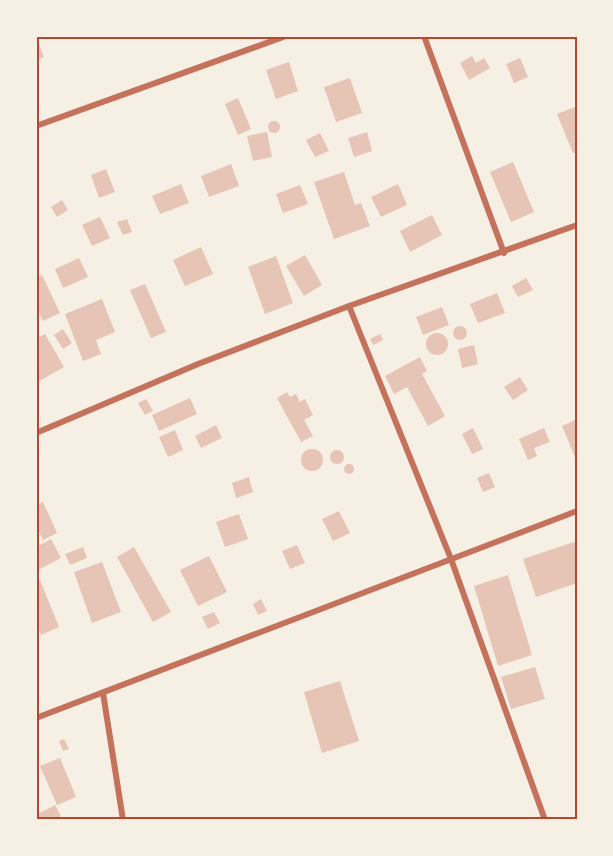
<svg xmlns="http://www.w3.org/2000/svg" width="613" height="856" viewBox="0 0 613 856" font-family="'Alegreya Sans',sans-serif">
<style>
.building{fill:#e6c5b7}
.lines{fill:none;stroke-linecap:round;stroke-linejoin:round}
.minor{stroke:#c5725c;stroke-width:6}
.neatline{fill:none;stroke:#b5482f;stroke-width:2}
</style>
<rect width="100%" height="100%" fill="#f6efe4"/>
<!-- building -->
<g class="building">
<polygon points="36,37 44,57 36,60"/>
<polygon points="472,56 476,63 484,58 490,68 469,80 460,63"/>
<polygon points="520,58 528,77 514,83 506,64"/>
<polygon points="289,62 298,91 276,99 266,70"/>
<polygon points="350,78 362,113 336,122 324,87"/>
<polygon points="238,98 251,129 238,135 225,104"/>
<polygon points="577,106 577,152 573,153 557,114"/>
<circle cx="274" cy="127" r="6"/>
<polygon points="267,132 272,157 253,161 247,136"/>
<polygon points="367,132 372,151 354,157 348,138"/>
<polygon points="320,133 329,151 315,157 306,140"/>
<polygon points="513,162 534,212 511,222 490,172"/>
<polygon points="231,164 239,186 209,197 201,176"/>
<polygon points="106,169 115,192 99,198 91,175"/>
<polygon points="344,172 355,205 361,203 370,226 334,239 314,182"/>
<polygon points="181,184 189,203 160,214 152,196"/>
<polygon points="398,184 407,205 381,217 371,197"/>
<polygon points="300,185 308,204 283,213 276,194"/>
<polygon points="62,200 68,210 57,217 51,207"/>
<polygon points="432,215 442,235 410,252 400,231"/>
<polygon points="100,217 110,238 92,246 82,225"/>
<polygon points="127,219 132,232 123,235 117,222"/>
<polygon points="201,247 213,274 185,286 173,260"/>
<polygon points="305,255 322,285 304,296 286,266"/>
<polygon points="276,256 293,303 265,314 248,267"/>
<polygon points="79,258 88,277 63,288 55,269"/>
<polygon points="42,275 60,313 43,321 36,306 36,277"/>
<polygon points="526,278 533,290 518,297 512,286"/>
<polygon points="145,284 166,332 151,338 130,290"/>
<polygon points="497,293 505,313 478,323 470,304"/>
<polygon points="102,299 115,332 96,340 101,354 83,361 65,314"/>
<polygon points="442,307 449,325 423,335 416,317"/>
<circle cx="460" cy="333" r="7"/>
<polygon points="63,329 72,343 63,349 54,335"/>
<circle cx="437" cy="344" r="11"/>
<polygon points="45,334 64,367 36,383 36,339"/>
<polygon points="380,334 383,340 373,345 370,339"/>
<polygon points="474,345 478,364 462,368 458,349"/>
<polygon points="420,357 427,371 422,374 445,416 428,426 407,387 394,394 385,376"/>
<polygon points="520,377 528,390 513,400 504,387"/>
<polygon points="287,392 290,397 296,394 300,402 305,399 313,415 304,420 313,436 301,442 277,398"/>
<polygon points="190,398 197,414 159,431 152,415"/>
<polygon points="146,399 153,411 145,415 138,403"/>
<polygon points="577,419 577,462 562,426"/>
<polygon points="216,425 222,438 201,448 195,436"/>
<polygon points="473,428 483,449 472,454 462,434"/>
<polygon points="544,428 550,442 534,448 537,456 528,460 519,439"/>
<polygon points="175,430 183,450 168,457 159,437"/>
<circle cx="312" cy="460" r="11"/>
<circle cx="337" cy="457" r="7"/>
<circle cx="349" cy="469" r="5"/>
<polygon points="489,473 495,487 483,492 477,478"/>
<polygon points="249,477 253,492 236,498 232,483"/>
<polygon points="43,502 57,533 43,540 36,525 36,506"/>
<polygon points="339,511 350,533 333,541 322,519"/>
<polygon points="239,514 248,539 225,547 216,522"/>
<polygon points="51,539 61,558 36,571 36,547"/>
<polygon points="577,541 577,583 536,597 523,559"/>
<polygon points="297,545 305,563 290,569 282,551"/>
<polygon points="83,547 87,558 70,565 65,554"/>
<polygon points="134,547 171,612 153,622 117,557"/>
<polygon points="209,556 227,592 198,606 180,570"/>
<polygon points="102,562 121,612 92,623 74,572"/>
<polygon points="508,575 532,655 498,666 474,586"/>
<polygon points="40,580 59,627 41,635 36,621 36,582"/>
<polygon points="261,599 267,611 258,615 253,604"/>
<polygon points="214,612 220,623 208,629 202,617"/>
<polygon points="535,667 545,699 511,709 501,677"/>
<polygon points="340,681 359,741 322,753 304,692"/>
<polygon points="64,739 69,749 63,751 59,741"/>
<polygon points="60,758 76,797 57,805 40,766"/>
<polygon points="55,805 61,816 56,820 36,820 36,815"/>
</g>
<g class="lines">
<!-- minor -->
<g class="minor">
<polyline points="424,36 504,253"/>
<polyline points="36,126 286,36"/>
<polyline points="349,306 451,559 545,820"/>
<polyline points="36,433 198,364 349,306 577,225"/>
<polyline points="103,693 123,820"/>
<polyline points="36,718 577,511"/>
</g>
</g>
<!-- border -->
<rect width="613" height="856" fill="none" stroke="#f6efe4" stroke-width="75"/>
<rect x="38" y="38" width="538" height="780" class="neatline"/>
</svg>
